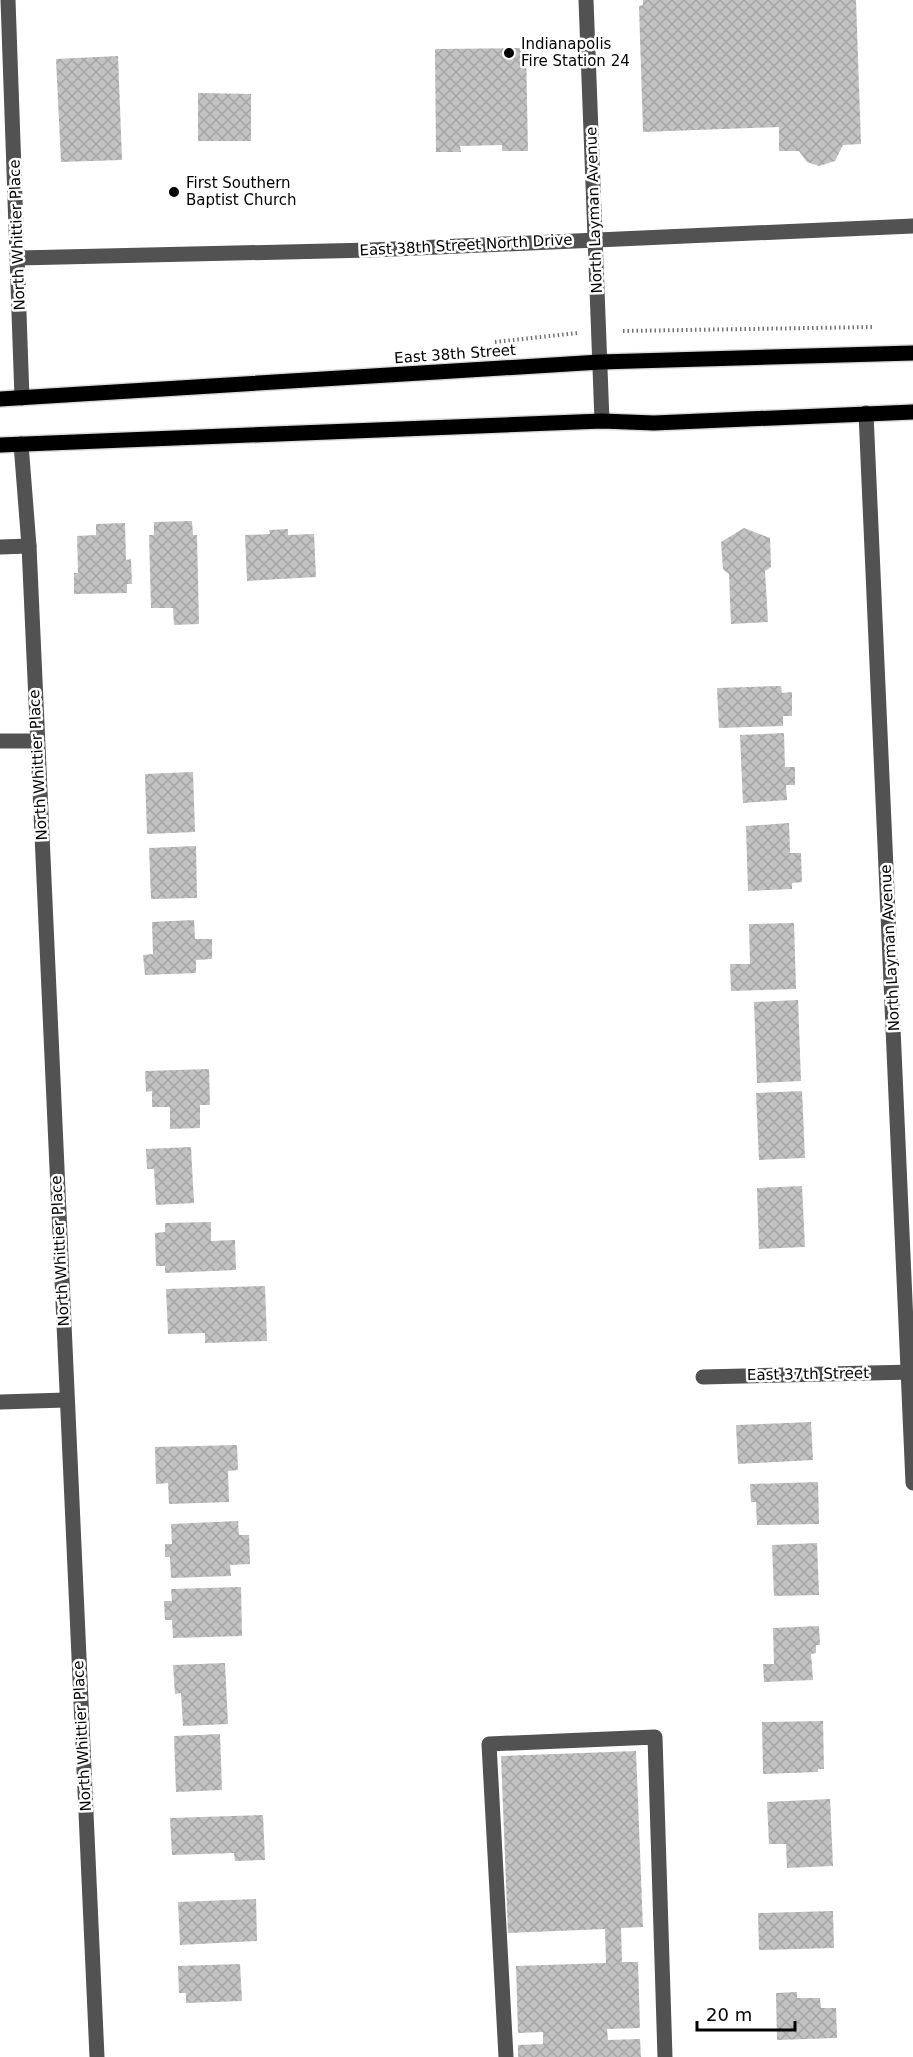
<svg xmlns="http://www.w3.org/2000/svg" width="913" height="2057" viewBox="0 0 913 2057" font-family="'DejaVu Sans',sans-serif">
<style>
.building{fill:url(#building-cross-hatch)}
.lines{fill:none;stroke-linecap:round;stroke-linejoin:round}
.major-casing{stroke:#dbdbdb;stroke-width:18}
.path{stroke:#747474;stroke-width:4;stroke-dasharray:1.5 3;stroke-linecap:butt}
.minor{stroke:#525252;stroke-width:15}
.major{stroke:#000;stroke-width:15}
.poi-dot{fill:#000;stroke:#fff;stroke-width:2}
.labels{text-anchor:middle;stroke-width:5;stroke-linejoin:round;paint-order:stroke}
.poi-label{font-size:15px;fill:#000;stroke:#fff;text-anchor:start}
.street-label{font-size:15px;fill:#000;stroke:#fff}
</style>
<defs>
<pattern id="building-cross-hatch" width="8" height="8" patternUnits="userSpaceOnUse" patternTransform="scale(1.5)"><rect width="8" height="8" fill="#c2c2c2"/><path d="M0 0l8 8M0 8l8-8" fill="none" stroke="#a5a5a5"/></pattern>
</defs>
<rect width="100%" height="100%" fill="#fff"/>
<!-- building -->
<g class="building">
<polygon points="643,0 856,0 861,144 843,145 835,161 819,166 807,162 799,151 779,151 779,127 643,132 639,6 643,5"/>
<polygon points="526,48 528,151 502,151 502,145 460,146 461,152 436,152 435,49"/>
<polygon points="118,56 122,160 61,162 56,59"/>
<polygon points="198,93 251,94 251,141 198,141"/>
<polygon points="192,521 193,535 197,535 199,624 174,625 173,608 151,608 149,535 154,535 154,522"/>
<polygon points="125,523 126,560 131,559 132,584 127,584 127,593 74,594 74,573 78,573 77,536 96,535 96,524"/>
<polygon points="744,528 770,538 771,567 765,571 768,622 731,624 729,574 723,569 721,542"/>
<polygon points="288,529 288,535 314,534 316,577 247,581 245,535 270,534 269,530"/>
<polygon points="781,686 782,693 792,692 792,716 783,716 783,726 719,728 717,688"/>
<polygon points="784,733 785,767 795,767 795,785 786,785 787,800 743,803 740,735"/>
<polygon points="193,772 195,832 147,834 145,774"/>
<polygon points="789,823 790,853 801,853 802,882 792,883 792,889 748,891 746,826"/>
<polygon points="196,846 197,898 151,899 149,848"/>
<polygon points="194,920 195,939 212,939 212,959 196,960 196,973 145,975 143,955 153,954 152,922"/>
<polygon points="794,923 796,989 731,991 730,964 750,964 749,924"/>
<polygon points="798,1000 801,1081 757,1083 754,1002"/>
<polygon points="209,1069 210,1105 200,1105 200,1128 170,1129 170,1107 152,1107 152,1091 146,1092 145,1071"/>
<polygon points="802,1091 805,1158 759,1160 756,1093"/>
<polygon points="191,1147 194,1203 156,1205 154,1169 147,1169 146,1149"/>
<polygon points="802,1186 805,1247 759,1249 757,1188"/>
<polygon points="211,1222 211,1241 235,1240 236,1270 165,1273 165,1266 156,1266 155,1233 165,1232 165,1223"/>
<polygon points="265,1286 267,1341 205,1343 205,1333 168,1334 166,1289"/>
<polygon points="811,1422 813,1460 738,1464 736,1425"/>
<polygon points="237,1445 238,1470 228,1471 229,1502 169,1504 168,1483 156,1484 155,1447"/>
<polygon points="818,1482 819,1524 757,1525 756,1502 751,1502 750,1484"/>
<polygon points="238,1521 239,1535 249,1535 250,1564 230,1565 231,1576 171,1578 170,1557 165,1557 165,1544 172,1544 171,1524"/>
<polygon points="817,1543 819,1595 774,1596 772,1545"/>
<polygon points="241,1587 242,1636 173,1638 172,1620 165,1620 164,1601 172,1601 171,1589"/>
<polygon points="819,1626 820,1645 816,1645 816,1653 811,1654 813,1680 764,1682 763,1664 774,1664 773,1628"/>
<polygon points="225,1663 228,1724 183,1726 181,1693 175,1694 173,1665"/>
<polygon points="823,1721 824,1769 818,1769 818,1772 763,1774 762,1722"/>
<polygon points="220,1734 222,1790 176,1792 174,1736"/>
<polygon points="636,1751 643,1927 621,1928 622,1962 638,1962 640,2028 607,2029 608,2040 640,2039 641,2057 518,2057 518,2045 543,2044 543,2032 518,2033 516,1966 606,1963 605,1929 508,1933 501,1756"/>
<polygon points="830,1799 833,1866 787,1868 786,1844 769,1844 767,1802"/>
<polygon points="263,1815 265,1860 235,1861 234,1853 172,1855 170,1818"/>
<polygon points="256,1899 257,1941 180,1945 178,1902"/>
<polygon points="833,1911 834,1948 759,1950 758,1913"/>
<polygon points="240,1964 242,2001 186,2003 186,1993 179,1993 178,1966"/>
<polygon points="797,1992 797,1998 820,1998 821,2008 836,2008 837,2038 777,2040 776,1993"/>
</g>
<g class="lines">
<defs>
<g id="major">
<polyline points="0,399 600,362 913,353"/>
<polyline points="0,445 602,421 654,423 913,412"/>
</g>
</defs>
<!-- major casing -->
<use href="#major" class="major-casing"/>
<!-- path -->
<g class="path">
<polyline points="623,331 873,327"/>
<polyline points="495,342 577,333"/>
</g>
<!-- minor -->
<g class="minor">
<polyline points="8,0 22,398"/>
<polyline points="586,0 602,421"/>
<polyline points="18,258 371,250 913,226"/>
<polyline points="866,413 913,1483"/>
<polyline points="21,444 29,546 97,2057"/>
<polyline points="0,547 29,546"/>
<polyline points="0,741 37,741"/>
<polyline points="703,1377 913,1372"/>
<polyline points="0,1402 66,1400"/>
<polyline points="506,2057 489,1744 655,1737 665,2057"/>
</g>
<!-- major -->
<use href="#major" class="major"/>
</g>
<!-- markers -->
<g class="poi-dot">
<circle cx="509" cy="53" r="6"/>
<circle cx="174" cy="192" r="6"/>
</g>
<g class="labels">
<!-- poi labels -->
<g class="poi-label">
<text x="521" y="49">Indianapolis<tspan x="521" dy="17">Fire Station 24</tspan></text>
<text x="186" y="188">First Southern<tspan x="186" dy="17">Baptist Church</tspan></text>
</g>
<!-- street labels -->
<g class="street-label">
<text transform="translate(594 210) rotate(-92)" y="5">North Layman Avenue</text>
<text transform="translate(17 235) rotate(-92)" y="5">North Whittier Place</text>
<text transform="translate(466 245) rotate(-3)" y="5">East 38th Street North Drive</text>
<text transform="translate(455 354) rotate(-4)" y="5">East 38th Street</text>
<text transform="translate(38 765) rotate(-93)" y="5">North Whittier Place</text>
<text transform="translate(890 948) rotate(-93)" y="5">North Layman Avenue</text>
<text transform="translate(60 1251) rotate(-93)" y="5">North Whittier Place</text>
<text transform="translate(808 1374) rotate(-1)" y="5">East 37th Street</text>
<text transform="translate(82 1736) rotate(-93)" y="5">North Whittier Place</text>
</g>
</g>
<!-- scale -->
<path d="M697 2021v9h98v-9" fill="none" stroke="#000000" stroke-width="3"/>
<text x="706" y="2021" font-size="18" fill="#000000" stroke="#ffffff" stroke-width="4.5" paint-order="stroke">20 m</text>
</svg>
